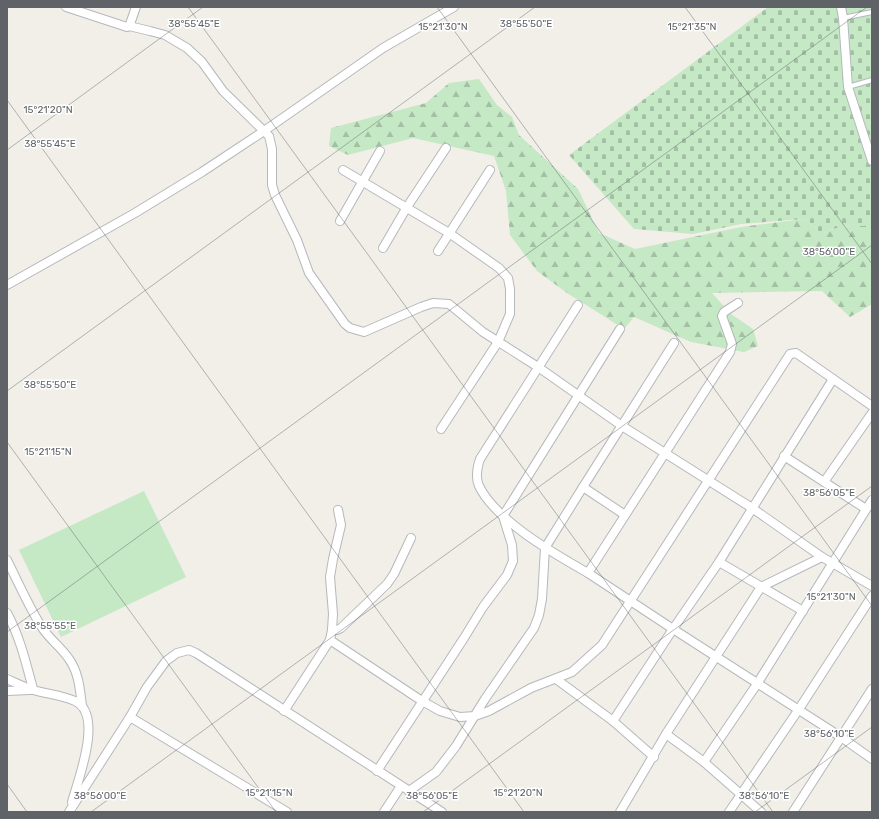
<svg xmlns="http://www.w3.org/2000/svg" width="879" height="819" viewBox="0 0 879 819" font-family="Rubik,sans-serif">
<style>
.grass{fill:#c5e8c5}
.forest{fill:url(#forest-firs)}
.cemetery{fill:url(#cemetery-stones)}
.lines{fill:none;stroke-linecap:round;stroke-linejoin:round}
.lane-casing{stroke:#b5b8bc;stroke-width:6}
.street-casing{stroke:#b5b8bc;stroke-width:10}
.lane{stroke:#fff;stroke-width:4}
.street{stroke:#fff;stroke-width:8}
.ticks{fill:none;stroke:#5f6368;stroke-width:1;stroke-opacity:0.45}
.ticks-label{font-size:10px;text-anchor:middle;fill:#5f6368;stroke:#fff;stroke-width:3;stroke-linejoin:round;paint-order:stroke}
</style>
<defs>
<pattern id="forest-firs" width="22" height="20" patternUnits="userSpaceOnUse"><rect width="22" height="20" fill="#c5e8c5"/><path d="M5 1l3.5 6h-7zM16 11l3.5 6h-7z" fill="#a3c0a4"/></pattern>
<pattern id="cemetery-stones" width="16" height="16" patternUnits="userSpaceOnUse"><rect width="16" height="16" fill="#c5e8c5"/><path d="M2 7V4a2 2 0 0 1 4 0v3zM10 15v-3a2 2 0 0 1 4 0v3z" fill="#a3c0a4"/></pattern>
</defs>
<rect width="100%" height="100%" fill="#f1efe8"/>
<!-- grass -->
<polygon class="grass" points="144,491 186,577 61,637 19,550"/>
<!-- forest -->
<polygon class="forest" points="479,79 497,105 512,117 519,135 578,189 599,233 635,249 741,227 804,219 822,234 839,227 872,225 872,304 850,317 822,291 712,293 731,314 753,329 758,346 744,352 691,342 634,317 624,329 567,293 537,271 510,235 506,191 494,156 413,138 348,155 329,146 331,128 426,103 449,83"/>
<!-- cemetery -->
<polygon class="cemetery" points="768,7 872,7 872,225 839,227 822,234 804,219 741,224 693,234 634,229 569,155"/>
<g class="lines">
<defs>
<g id="lane">
<polyline points="843,18 872,12"/>
<polyline points="848,87 872,80"/>
</g>
<g id="street">
<polyline points="66,7 127,27 129,26 130,24 136,7"/>
<polyline points="841,7 843,18 848,87 872,161"/>
<polyline points="129,26 150,31 165,35 187,48 202,62 223,91 269,136 272,149 272,185 275,195 297,240 309,273 345,324 350,328 364,332 421,307 433,303 449,304 483,332 538,367 622,426 752,508 822,557 872,586"/>
<polyline points="343,170 449,233 499,268 508,278 510,289 510,314 498,342 441,429"/>
<polyline points="340,221 380,151"/>
<polyline points="383,248 407,207 446,148"/>
<polyline points="438,251 490,170"/>
<polyline points="7,285 135,213 202,172 264,131 383,48 454,7"/>
<polyline points="738,303 724,312 722,316 732,344 730,352 588,573 673,629 841,737 872,759"/>
<path d="M578 305 480 459C477 468 475 477 479 486 496 521 555 554 588 573"/>
<polyline points="784,456 866,509"/>
<polyline points="824,482 872,413"/>
<polyline points="583,487 625,515"/>
<path d="M7 560C18 582 28 605 41 626 49 639 61 647 69 659 79 673 80 690 82 706"/>
<polyline points="719,562 803,611"/>
<path d="M7 613C20 637 26 663 33 689"/>
<polyline points="332,630 337,630 341,628 387,584 394,574 411,538"/>
<polyline points="330,640 422,701 440,711 460,717 475,716 489,711 531,688 572,672 602,645 790,354 796,353 872,406"/>
<path d="M7 679C16 683 24 687 33 690 47 694 61 695 75 701 104 714 78 780 72 802"/>
<polyline points="556,679 613,721 654,757"/>
<polyline points="7,691 30,690"/>
<polyline points="284,711 330,640 332,630 333,614 330,577 333,559 341,525 338,510"/>
<polyline points="130,717 287,812"/>
<polyline points="613,721 673,629 719,562 833,379"/>
<polyline points="666,734 704,762 761,812"/>
<polyline points="704,762 757,684 872,500"/>
<polyline points="377,771 464,638 483,607 507,575 513,561 512,545 503,516 620,329"/>
<polyline points="409,791 436,772 456,746 485,699 534,628 539,615 542,599 545,548 583,487 674,343"/>
<polyline points="69,812 130,717 147,687 166,661 177,653 189,650 196,653 442,812"/>
<polyline points="384,812 401,786"/>
<polyline points="620,812 666,734 761,587 822,557"/>
<polyline points="729,812 799,709 872,596"/>
<polyline points="793,812 872,689"/>
</g>
</defs>
<!-- lane casing -->
<use href="#lane" class="lane-casing"/>
<!-- street casing -->
<use href="#street" class="street-casing"/>
<!-- lane -->
<use href="#lane" class="lane"/>
<!-- street -->
<use href="#street" class="street"/>
</g>
<!-- ticks -->
<path class="ticks" d="M188 7 773 812M437 7 872 606M685 7 872 264M7 100 524 812M7 150 203 7M7 391 535 7M7 442 276 812M7 632 867 7M7 784 27 812M91 812 872 245M423 812 872 486M755 812 872 727"/>
<g class="ticks-label">
<text x="194" y="27">38°55'45"E</text>
<text x="526" y="27">38°55'50"E</text>
<text x="443" y="30">15°21'30"N</text>
<text x="692" y="30">15°21'35"N</text>
<text x="48" y="113">15°21'20"N</text>
<text x="50" y="147">38°55'45"E</text>
<text x="829" y="255">38°56'00"E</text>
<text x="50" y="388">38°55'50"E</text>
<text x="48" y="455">15°21'15"N</text>
<text x="829" y="496">38°56'05"E</text>
<text x="831" y="600">15°21'30"N</text>
<text x="50" y="629">38°55'55"E</text>
<text x="829" y="737">38°56'10"E</text>
<text x="269" y="796">15°21'15"N</text>
<text x="518" y="796">15°21'20"N</text>
<text x="100" y="799">38°56'00"E</text>
<text x="432" y="799">38°56'05"E</text>
<text x="764" y="799">38°56'10"E</text>
</g>
<!-- border -->
<rect width="879" height="819" fill="none" stroke="#5f6368" stroke-width="16"/>
</svg>
